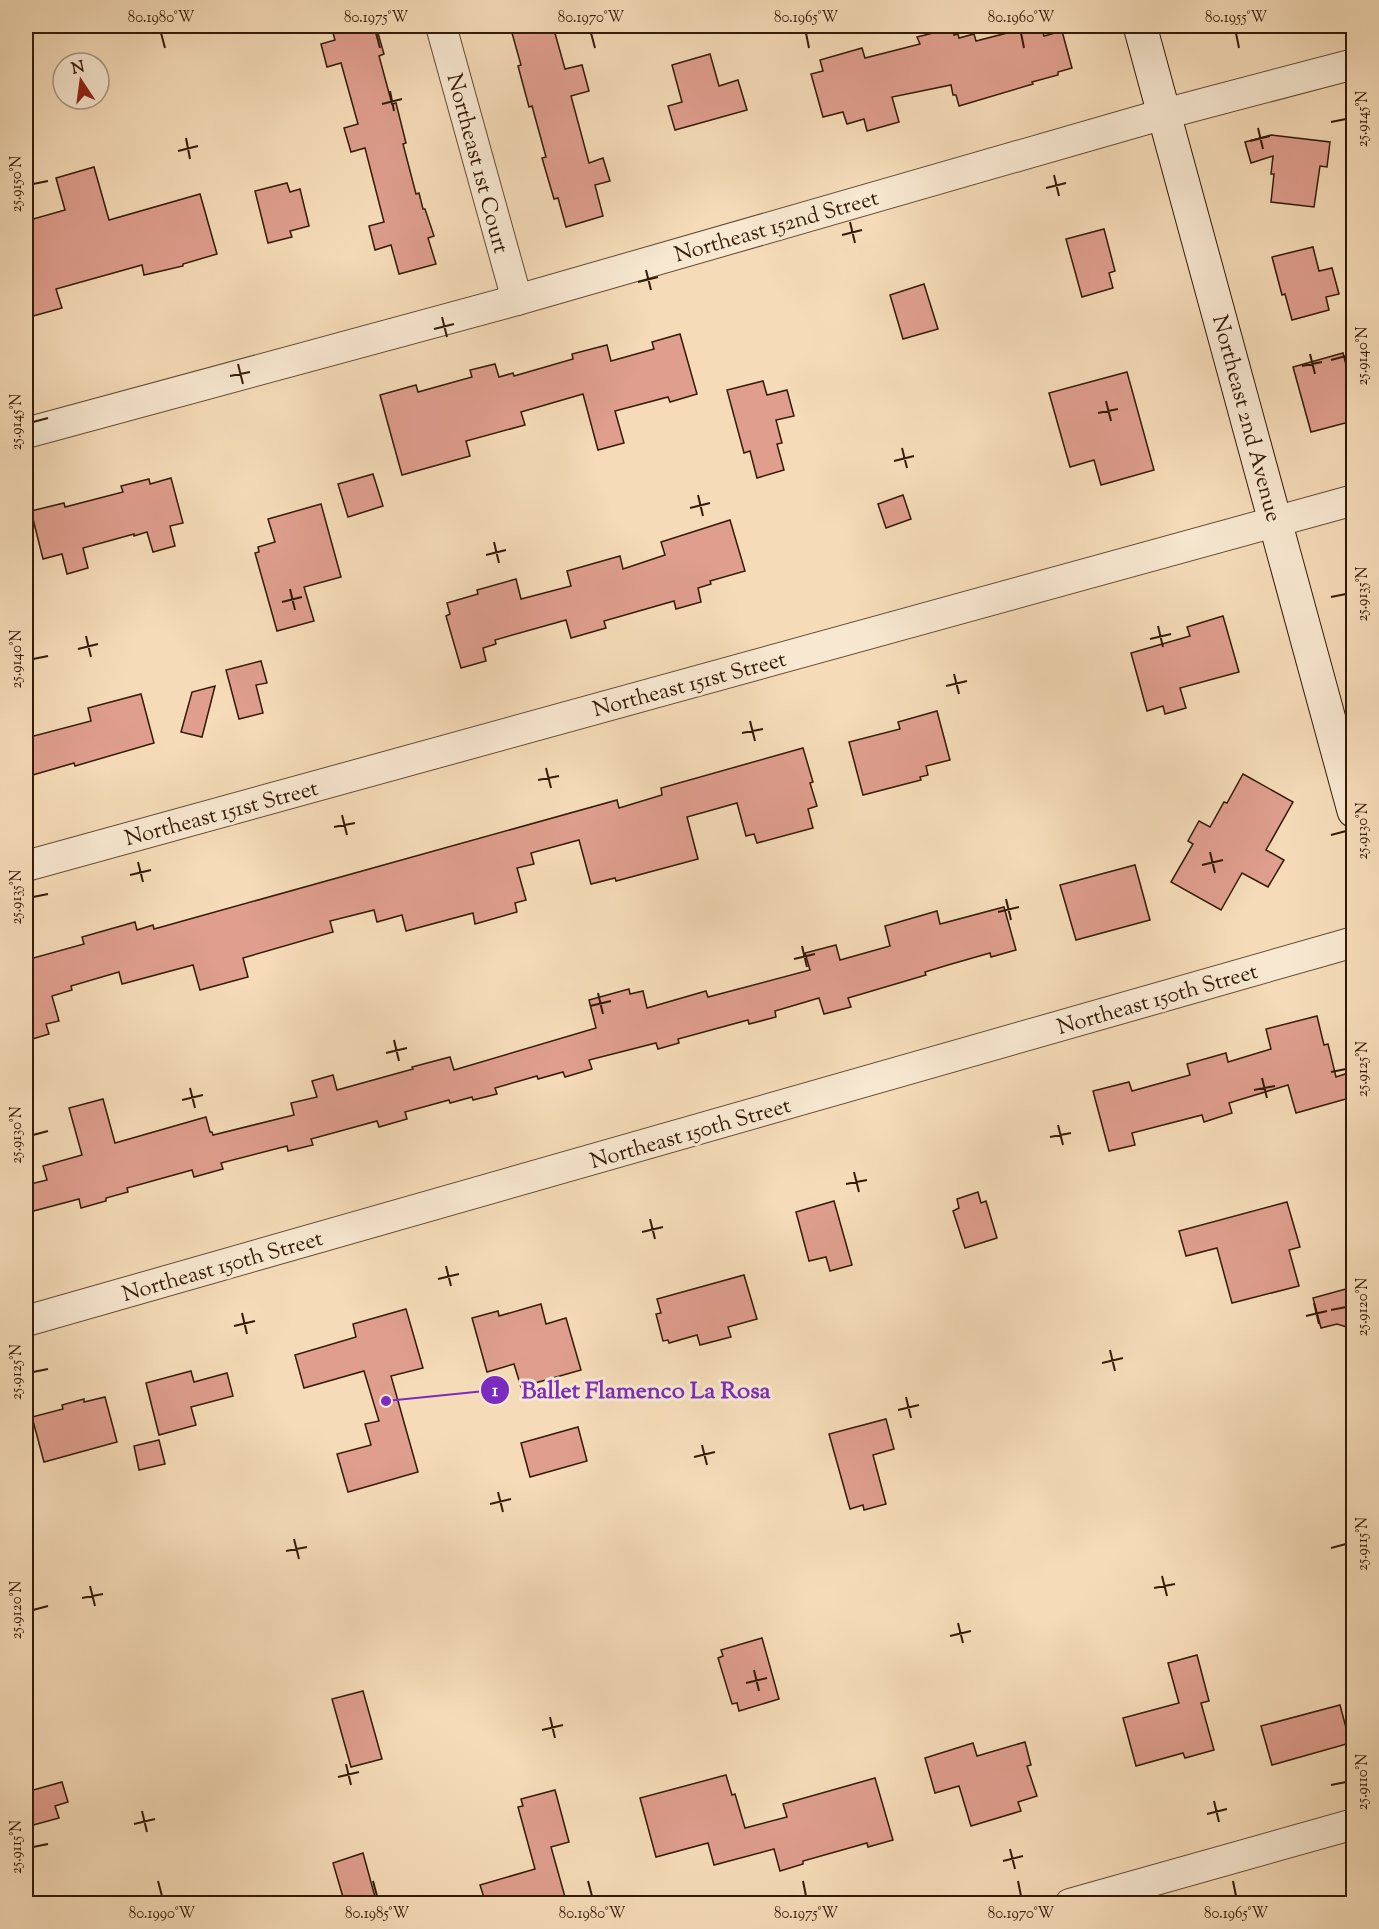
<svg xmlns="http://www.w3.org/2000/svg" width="1379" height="1929" viewBox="0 0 1379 1929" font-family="'Sorts Mill Goudy',serif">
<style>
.building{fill:#df9e8e;stroke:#341b07;stroke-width:1.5}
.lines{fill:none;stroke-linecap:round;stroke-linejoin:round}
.street-casing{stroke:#644b33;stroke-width:32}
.secondary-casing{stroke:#341b07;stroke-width:35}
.street{stroke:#f8e8d1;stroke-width:30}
.secondary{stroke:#f8e8d1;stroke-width:33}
.ticks{fill:none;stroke:#341b07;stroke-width:2}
.labels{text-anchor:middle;stroke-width:6;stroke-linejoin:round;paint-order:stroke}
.street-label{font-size:22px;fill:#341b07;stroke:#f8e8d1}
.leader{fill:none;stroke:#7b2cbf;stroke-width:2}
.callout-dot{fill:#7b2cbf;stroke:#f8e8d1;stroke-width:2}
.mark-label{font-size:18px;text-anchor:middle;font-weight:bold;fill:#fff}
.callout-label{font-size:24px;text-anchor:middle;font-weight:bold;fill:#7b2cbf;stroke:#f8e8d1;stroke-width:6;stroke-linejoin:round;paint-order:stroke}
.neatline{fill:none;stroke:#341b07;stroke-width:2}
.ticks-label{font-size:15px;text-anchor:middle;fill:#341b07}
</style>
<rect width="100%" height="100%" fill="#f5dbb8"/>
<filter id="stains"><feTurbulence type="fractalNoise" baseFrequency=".00333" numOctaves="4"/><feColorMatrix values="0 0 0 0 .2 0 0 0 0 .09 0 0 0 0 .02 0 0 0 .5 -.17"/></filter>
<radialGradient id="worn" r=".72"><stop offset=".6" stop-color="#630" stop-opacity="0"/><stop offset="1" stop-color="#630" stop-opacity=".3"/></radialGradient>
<!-- building -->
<g class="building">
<polygon points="331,26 376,26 384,54 379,56 392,104 396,103 406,143 403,144 416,194 419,193 423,209 425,209 434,236 428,238 436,264 399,274 391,245 375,250 369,226 384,222 365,148 351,152 344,128 358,124 341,63 327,67 321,44 335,40"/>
<polygon points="510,26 553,26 565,69 582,65 589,91 571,96 589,163 603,158 610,181 595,185 603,216 566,227 558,198 554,199 542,158 546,157 532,106 529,107 518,66 521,65"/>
<polygon points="1034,26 1041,26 1044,36 1062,31 1072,68 1058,72 1058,75 1032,82 1033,84 959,106 956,95 953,95 951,85 892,97 899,122 867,131 864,119 847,124 843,112 823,117 811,74 823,71 820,60 862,48 865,58 920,44 917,37 953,28 954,35 958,34 959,38 974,34 976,41"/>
<polygon points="710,54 719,86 738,80 747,110 675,130 668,106 682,102 672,65"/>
<polygon points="1271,135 1330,142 1327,167 1320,166 1314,207 1271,202 1274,174 1271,174 1273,156 1251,163 1245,142"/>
<polygon points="94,167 109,220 200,194 217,254 183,264 183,266 144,275 142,265 56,289 62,308 26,318 26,221 65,210 56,178"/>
<polygon points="287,183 290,192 300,189 309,226 290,231 292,237 268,243 255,191"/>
<polygon points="1104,229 1115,271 1109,273 1113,288 1082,297 1066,239"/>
<polygon points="1313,247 1319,271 1332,268 1339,294 1326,297 1329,310 1292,320 1285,294 1282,295 1272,257"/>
<polygon points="924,284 938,329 903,339 890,295"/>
<polygon points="680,334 697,394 670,402 668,397 615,411 624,443 598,450 583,394 521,412 525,425 466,441 470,456 402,475 380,395 416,385 418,392 472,377 470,370 495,364 499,377 513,373 514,376 573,359 572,354 607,345 611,361 654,349 652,342"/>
<polygon points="1343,353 1353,392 1353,421 1311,432 1293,367"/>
<polygon points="1127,372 1154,470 1101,485 1094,460 1070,467 1049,393"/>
<polygon points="763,381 767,395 787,390 794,416 776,420 782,443 777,444 784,470 757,478 750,451 744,453 727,390"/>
<polygon points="373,474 383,506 348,517 338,484"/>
<polygon points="171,478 183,523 170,526 175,546 153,552 147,532 134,536 134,534 83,548 88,568 67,574 62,554 43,559 31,511 64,503 65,507 123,492 121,486 149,479 150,484"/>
<polygon points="903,495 911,519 886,528 878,504"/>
<polygon points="321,504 341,577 304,587 314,621 277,631 255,553 259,552 258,547 275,542 268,519"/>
<polygon points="730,520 745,571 710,581 711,584 698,588 701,602 676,609 674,601 604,621 606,628 571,638 566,620 495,640 496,644 483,648 486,661 461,668 446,616 450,614 447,603 478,594 477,590 516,579 521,599 571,586 567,571 620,556 623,569 665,555 661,542"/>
<polygon points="1223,616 1239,672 1180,688 1186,708 1165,714 1163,706 1147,711 1131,653 1190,636 1187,627"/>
<polygon points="261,661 267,683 256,685 263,713 239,719 226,670"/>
<polygon points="215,686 202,737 181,732 192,692"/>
<polygon points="141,694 154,743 75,766 74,763 26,777 26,738 91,721 88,708"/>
<polygon points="937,711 950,760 926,766 928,775 920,777 921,780 863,795 849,742 900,729 898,722"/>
<polygon points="803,748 813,782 810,783 817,806 808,809 813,828 757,843 754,834 746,836 737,803 687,817 698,859 616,881 615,878 591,884 579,840 531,853 534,864 517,868 526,900 515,903 517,912 475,924 473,913 406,931 402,915 377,922 374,910 330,921 333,932 243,958 248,977 200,990 193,965 122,984 119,972 71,986 72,990 52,996 59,1021 46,1024 49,1034 26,1041 26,960 84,944 82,937 135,922 137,930 153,925 154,929 617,800 619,808 662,795 661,788"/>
<polygon points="1243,774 1293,802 1266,850 1284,860 1268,887 1242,873 1221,910 1171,882 1193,844 1188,841 1199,821 1210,827 1224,802 1227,803"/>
<polygon points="1135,865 1150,920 1076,940 1060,885"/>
<polygon points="1004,907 1016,950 991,957 990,953 948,965 925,972 926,975 848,998 851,1007 824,1014 819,998 775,1011 776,1017 749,1024 748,1020 678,1039 679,1043 658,1049 656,1043 589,1060 592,1069 565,1077 563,1072 538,1079 537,1076 495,1088 497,1094 473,1100 472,1097 450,1103 449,1100 405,1112 407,1119 379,1127 377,1121 311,1139 313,1145 288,1151 287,1146 221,1163 223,1169 194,1177 192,1170 127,1188 128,1192 106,1198 106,1201 81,1208 79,1199 26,1213 26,1185 47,1180 43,1166 82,1155 69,1108 103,1099 115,1143 206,1117 210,1132 212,1132 213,1135 294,1115 291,1103 317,1097 312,1081 333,1075 337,1090 413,1069 412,1067 450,1057 454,1070 596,1028 589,1000 629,989 630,994 643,991 647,1008 706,991 708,997 810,970 805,953 836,945 840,960 890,946 885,926 937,911 940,924"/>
<polygon points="1317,1016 1324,1045 1328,1044 1336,1077 1348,1073 1353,1097 1296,1113 1288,1085 1229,1103 1232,1113 1204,1122 1202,1115 1132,1133 1135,1145 1109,1151 1093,1091 1129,1082 1132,1091 1190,1075 1187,1064 1226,1053 1228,1062 1271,1049 1266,1029"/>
<polygon points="978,1192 981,1203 986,1201 997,1238 965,1248 953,1211 959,1208 957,1199"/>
<polygon points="834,1201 852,1265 830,1271 826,1257 809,1261 796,1212"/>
<polygon points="1287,1202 1300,1247 1289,1250 1299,1286 1232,1303 1217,1248 1186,1256 1179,1231"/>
<polygon points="744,1275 757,1319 728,1327 731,1337 700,1345 697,1335 669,1343 668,1340 663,1341 656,1314 661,1313 657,1299"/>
<polygon points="1353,1287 1353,1329 1337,1324 1321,1328 1313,1298"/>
<polygon points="541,1304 546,1324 566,1318 581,1370 521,1387 514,1364 487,1372 472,1318 498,1311 499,1316"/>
<polygon points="406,1309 423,1368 391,1376 418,1472 348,1492 337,1454 371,1445 365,1424 379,1421 364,1371 304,1388 295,1355 356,1337 353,1324"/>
<polygon points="191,1371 194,1382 227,1373 233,1396 191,1407 196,1425 159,1435 146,1383"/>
<polygon points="105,1397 117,1442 44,1462 32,1417 63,1409 62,1405 84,1399 84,1402"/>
<polygon points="886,1419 894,1449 873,1455 886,1504 864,1510 863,1505 850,1509 829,1434"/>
<polygon points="578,1427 587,1461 530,1477 521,1443"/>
<polygon points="159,1440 165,1464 139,1470 134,1446"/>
<polygon points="762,1638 779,1699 739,1711 737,1703 732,1704 718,1658 723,1656 721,1650"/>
<polygon points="1197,1655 1209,1701 1201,1703 1214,1750 1185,1758 1183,1753 1136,1766 1123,1718 1179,1703 1168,1663"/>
<polygon points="363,1691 382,1759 351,1767 332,1699"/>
<polygon points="1340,1705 1350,1743 1272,1765 1261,1726"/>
<polygon points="1025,1742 1031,1765 1027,1766 1037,1796 1018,1802 1021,1811 971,1826 959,1786 935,1793 925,1758 973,1743 977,1756"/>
<polygon points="726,1775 732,1795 735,1794 745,1828 787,1817 783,1804 875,1778 893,1840 868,1847 867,1843 803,1861 803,1864 780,1871 774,1849 714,1865 708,1843 656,1857 640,1798"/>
<polygon points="62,1782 68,1802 55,1806 59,1818 26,1827 26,1792"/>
<polygon points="555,1790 569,1842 551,1847 567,1904 486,1904 480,1885 535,1869 518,1807 523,1806 521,1799"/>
<polygon points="363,1853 377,1904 345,1904 333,1863"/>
</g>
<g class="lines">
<defs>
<g id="street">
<polyline points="441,26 517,300"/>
<polyline points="26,433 517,300 1164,114 1354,64"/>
<polyline points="26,866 1354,500"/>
<polyline points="26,1321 1354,942"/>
<polyline points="1070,1904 1354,1824"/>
</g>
<polyline id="secondary" points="1140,26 1354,811"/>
</defs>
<!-- street casing -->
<use href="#street" class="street-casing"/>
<!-- secondary casing -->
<use href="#secondary" class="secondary-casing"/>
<!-- street -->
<use href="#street" class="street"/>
<!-- secondary -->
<use href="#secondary" class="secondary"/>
</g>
<!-- ticks -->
<path class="ticks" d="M161 33 165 48M376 33 380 48M591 33 595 48M806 33 809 48M1021 33 1024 48M1236 33 1239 48M390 91 394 111M382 104 402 99M1331 122 1346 119M1258 128 1263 149M186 138 190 159M1250 141 1270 136M178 151 198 146M1054 175 1059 196M33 184 48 181M1046 188 1066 183M850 222 855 243M842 235 862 230M646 270 651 290M638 282 658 277M442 317 447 337M434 329 454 324M1310 354 1315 374M1331 360 1346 356M238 364 243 384M1302 366 1322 362M230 376 250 372M1106 401 1111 421M1098 413 1118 409M33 422 48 418M902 448 907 468M894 461 914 456M698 495 703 516M690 508 710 503M494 542 499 563M486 555 506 550M290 589 295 610M1331 597 1346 594M282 602 302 597M1158 626 1163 647M86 636 91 657M1150 639 1171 634M78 649 98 644M33 659 48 656M954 674 959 694M946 686 967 681M750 721 755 741M742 733 763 729M546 768 551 788M538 780 559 776M342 815 347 835M334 827 355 823M1331 835 1346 831M1210 852 1215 873M138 862 143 882M1202 865 1223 860M130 875 151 870M33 897 48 894M1006 899 1011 920M998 912 1019 907M802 946 807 967M794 959 815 954M598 993 603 1014M590 1006 611 1001M394 1040 399 1061M386 1053 407 1048M1331 1072 1346 1069M1262 1078 1267 1098M190 1088 195 1108M1254 1090 1275 1086M182 1100 203 1095M1058 1125 1063 1145M33 1135 48 1131M1050 1137 1071 1133M854 1172 859 1192M846 1184 867 1180M650 1219 655 1239M642 1232 663 1227M446 1266 451 1286M438 1279 459 1274M1314 1303 1319 1324M1331 1310 1346 1307M242 1313 247 1334M1306 1316 1327 1311M234 1326 255 1321M1110 1350 1115 1371M1102 1363 1123 1358M33 1372 48 1369M906 1397 911 1418M898 1410 919 1405M702 1445 707 1465M694 1457 715 1452M498 1492 503 1512M490 1504 511 1499M294 1539 299 1559M1331 1548 1346 1544M286 1551 307 1547M1162 1576 1167 1596M90 1586 95 1606M1154 1588 1175 1584M82 1598 103 1594M33 1610 48 1606M958 1623 963 1643M950 1636 971 1631M754 1670 759 1691M746 1683 767 1678M550 1717 555 1738M542 1730 563 1725M346 1764 351 1785M338 1777 359 1772M1331 1785 1346 1782M1214 1801 1219 1822M142 1811 147 1832M1207 1814 1227 1809M134 1824 155 1819M33 1847 48 1844M1010 1849 1015 1869M1003 1861 1023 1856M158 1881 162 1896M373 1881 377 1896M588 1881 592 1896M803 1881 806 1896M1018 1881 1021 1896M1233 1881 1236 1896"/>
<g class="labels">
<!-- street labels -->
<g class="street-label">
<text transform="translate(479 163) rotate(75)" y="8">Northeast 1st Court</text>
<text transform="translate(776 225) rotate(-16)" y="8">Northeast 152nd Street</text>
<text transform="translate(1248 418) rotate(75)" y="8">Northeast 2nd Avenue</text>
<text transform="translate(689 683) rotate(-15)" y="8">Northeast 151st Street</text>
<text transform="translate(221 812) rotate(-15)" y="8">Northeast 151st Street</text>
<text transform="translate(1157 998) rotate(-16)" y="8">Northeast 150th Street</text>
<text transform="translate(690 1132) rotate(-16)" y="8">Northeast 150th Street</text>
<text transform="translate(222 1265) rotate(-16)" y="8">Northeast 150th Street</text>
</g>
</g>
<!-- callouts -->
<path class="leader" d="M386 1401L495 1390"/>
<g class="callout-dot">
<circle cx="386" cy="1401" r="6"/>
<circle cx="495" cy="1390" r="15"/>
</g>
<g class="mark-label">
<text x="495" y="1396">1</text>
</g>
<g class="callout-label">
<text x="646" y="1398">Ballet Flamenco La Rosa</text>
</g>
<!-- margin -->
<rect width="1379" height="1929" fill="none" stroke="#f5dbb8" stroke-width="66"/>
<!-- north arrow -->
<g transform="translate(81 81) rotate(347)"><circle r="28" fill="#f8e8d1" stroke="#aa9680" stroke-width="1.5"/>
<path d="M0-4.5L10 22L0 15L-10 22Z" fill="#8f2418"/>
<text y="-9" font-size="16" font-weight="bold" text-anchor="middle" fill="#341b07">N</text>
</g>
<rect x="33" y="33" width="1313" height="1863" class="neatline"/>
<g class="ticks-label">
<text x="161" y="22">80.1980°W</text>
<text x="376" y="22">80.1975°W</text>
<text x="591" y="22">80.1970°W</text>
<text x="806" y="22">80.1965°W</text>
<text x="1021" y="22">80.1960°W</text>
<text x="1236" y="22">80.1955°W</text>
<text transform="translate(1362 119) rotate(-90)" y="5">25.9145°N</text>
<text transform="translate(16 184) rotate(-90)" y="5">25.9150°N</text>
<text transform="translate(1362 356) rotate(-90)" y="5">25.9140°N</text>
<text transform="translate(16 422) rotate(-90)" y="5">25.9145°N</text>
<text transform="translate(1362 594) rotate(-90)" y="5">25.9135°N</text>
<text transform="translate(16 659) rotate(-90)" y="5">25.9140°N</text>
<text transform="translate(1362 831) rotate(-90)" y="5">25.9130°N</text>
<text transform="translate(16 897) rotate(-90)" y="5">25.9135°N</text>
<text transform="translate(1362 1069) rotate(-90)" y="5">25.9125°N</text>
<text transform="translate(16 1135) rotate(-90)" y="5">25.9130°N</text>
<text transform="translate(1362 1307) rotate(-90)" y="5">25.9120°N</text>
<text transform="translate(16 1372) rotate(-90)" y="5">25.9125°N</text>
<text transform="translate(1362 1544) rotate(-90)" y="5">25.9115°N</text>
<text transform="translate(16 1610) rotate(-90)" y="5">25.9120°N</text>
<text transform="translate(1362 1782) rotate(-90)" y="5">25.9110°N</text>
<text transform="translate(16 1847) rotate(-90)" y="5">25.9115°N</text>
<text x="162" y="1918">80.1990°W</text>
<text x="377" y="1918">80.1985°W</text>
<text x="592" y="1918">80.1980°W</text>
<text x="806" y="1918">80.1975°W</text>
<text x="1021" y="1918">80.1970°W</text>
<text x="1236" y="1918">80.1965°W</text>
</g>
<rect width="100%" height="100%" filter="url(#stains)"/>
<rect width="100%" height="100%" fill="url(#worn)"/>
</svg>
